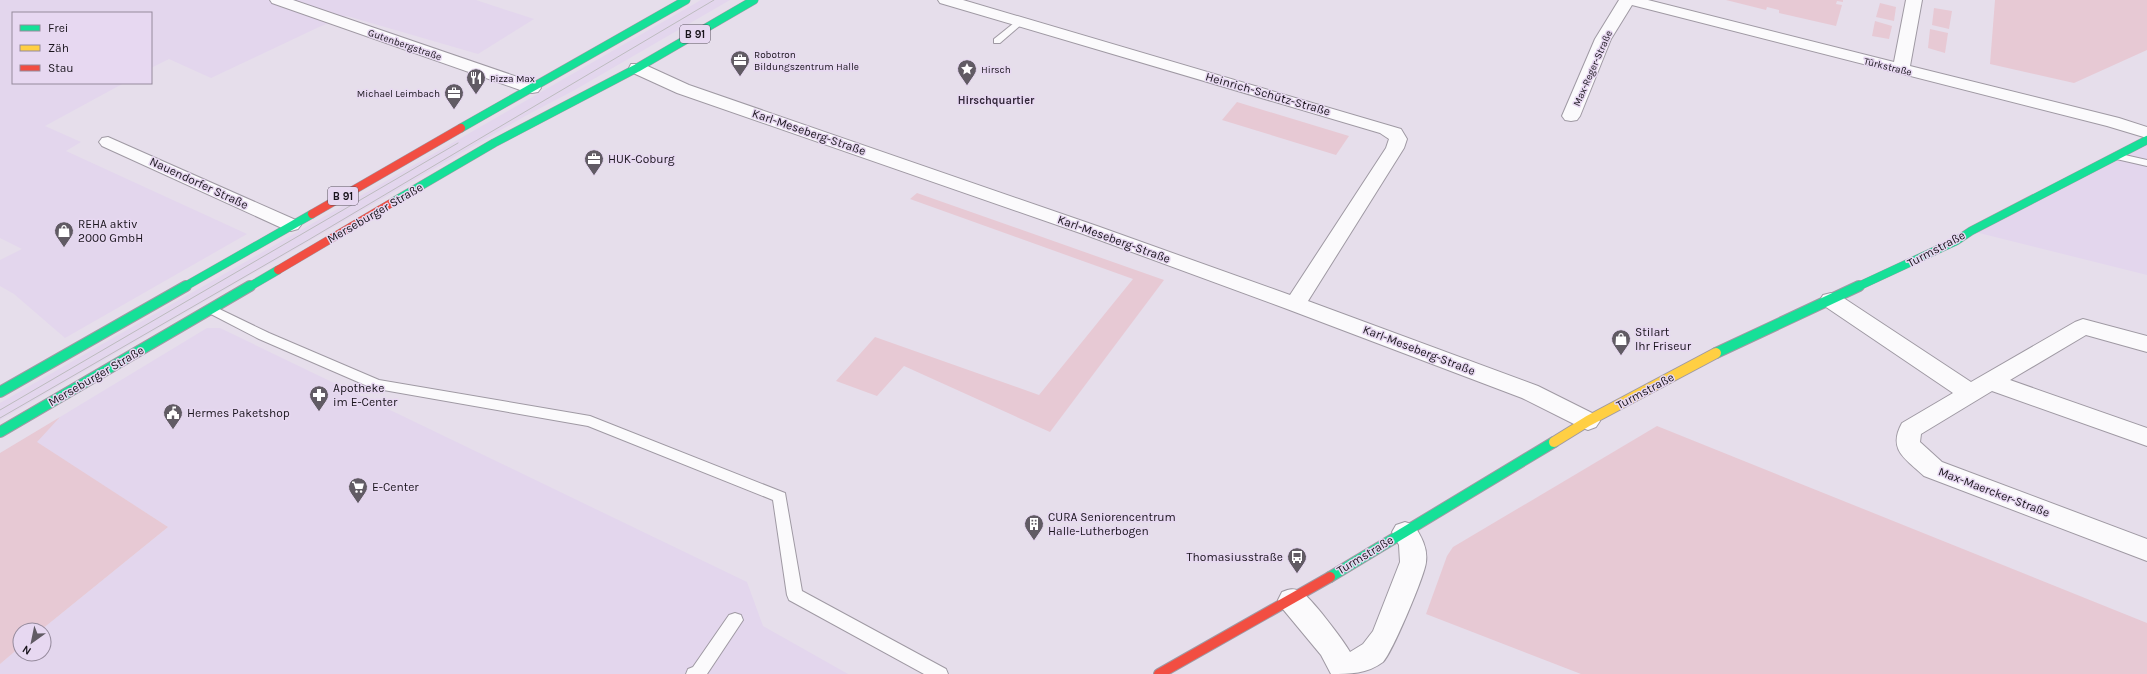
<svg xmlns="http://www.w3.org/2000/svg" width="2147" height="674" viewBox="0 0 2147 674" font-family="Karla,sans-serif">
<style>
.built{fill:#e3d6ed}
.green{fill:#e7c9d4}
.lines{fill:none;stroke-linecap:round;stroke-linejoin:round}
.lane-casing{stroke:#9f99a3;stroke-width:2}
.street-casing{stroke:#9f99a3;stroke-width:2}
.fast-far1-casing{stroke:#9f99a3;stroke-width:9}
.fast-casing{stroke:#9f99a3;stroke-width:12}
.slow-casing{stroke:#9f99a3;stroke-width:12}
.jam-far1-casing{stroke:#9f99a3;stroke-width:9}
.jam-casing{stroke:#9f99a3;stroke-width:12}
.lane{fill:#fbfafc;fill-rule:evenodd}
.street{fill:#fbfafc;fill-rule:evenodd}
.fast-far1{stroke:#16e098;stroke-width:8}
.fast{stroke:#16e098;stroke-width:10}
.slow{stroke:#ffcf43;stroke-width:10}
.jam-far1{stroke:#f24e42;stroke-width:8}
.jam{stroke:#f24e42;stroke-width:10}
.tram{stroke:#bdbbbf;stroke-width:1}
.labels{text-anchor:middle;stroke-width:3;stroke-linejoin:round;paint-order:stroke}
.far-street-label{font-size:10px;fill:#19141c;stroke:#e7d8f1}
.far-poi-label{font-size:10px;fill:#19141c;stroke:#e7d8f1;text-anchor:start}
.shield{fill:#e7d8f1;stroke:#574f5c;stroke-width:1}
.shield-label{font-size:11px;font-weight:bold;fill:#19141c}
.far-neighbourhood-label{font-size:11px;font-weight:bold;fill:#33283a;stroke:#e7d8f1}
.street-label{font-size:12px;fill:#19141c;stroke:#e7d8f1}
.poi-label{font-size:12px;fill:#19141c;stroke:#e7d8f1;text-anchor:start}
</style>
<rect width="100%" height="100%" fill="#e6deeb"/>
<!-- built -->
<g class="built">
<polygon points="0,0 476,0 534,19 478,54 347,16 319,27 211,78 169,59 151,68 151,13 13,13 13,83 124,83 45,126 81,142 66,151 247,234 65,338 14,294 0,286 0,260 22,249 0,238"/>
<polygon points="701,0 730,0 573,91 527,115 0,420 0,403"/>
<polygon points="2147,140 2147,275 1971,231"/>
<polygon points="207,328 220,328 747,582 763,626 848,674 0,674 0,664 20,647 20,654 44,654 44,630 41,630 168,527 36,442 60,417"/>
</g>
<!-- green -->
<g class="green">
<polygon points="1726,0 1843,0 1843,2 1837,1 1836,4 1842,5 1836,26 1779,13 1779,10 1767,7 1766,10"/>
<polygon points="1995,0 2147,0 2147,50 2074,83 1990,64"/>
<polygon points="1880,3 1896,7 1894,21 1876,17"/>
<polygon points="1934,8 1952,11 1949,29 1932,25"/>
<polygon points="1875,21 1892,26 1889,39 1872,36"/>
<polygon points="1930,29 1948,33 1945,53 1928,48"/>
<polygon points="1237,102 1349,136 1336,155 1222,120"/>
<polygon points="917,193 1164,280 1050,432 904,366 877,396 836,381 875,337 1039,395 1133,279 910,199"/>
<polygon points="60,417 37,442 168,527 41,630 20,630 20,647 0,664 0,453"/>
<polygon points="1657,426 2147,623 2147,674 1581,674 1426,614 1447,556 1453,547"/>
</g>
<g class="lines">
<defs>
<g id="lane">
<polygon points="1019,19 1024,22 1022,24 1000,43 994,43 994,39"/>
<polygon points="2116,153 2147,160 2147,166 2112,158 2111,156"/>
<polygon points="211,305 269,333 379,380 590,416 785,493 802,591 946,669 948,674 924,674 789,600 787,595 773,500 588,426 372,388 259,339 207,312 205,309 207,306"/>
<polygon points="735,613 741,615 743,620 707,674 686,674 688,669 693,667 729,615"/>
</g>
<g id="street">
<polygon points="270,0 293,0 538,84 541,88 538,92 532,93 526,92 272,3"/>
<polygon points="938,0 963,0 1401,129 1407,139 1404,148 1308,301 1538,386 1596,415 1600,421 1596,427 1588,430 1580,427 1522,398 1287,309 1083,234 677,93 631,72 629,68 631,64 643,64 689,85 1097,226 1290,295 1386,148 1389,139 1380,133 940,3"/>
<polygon points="1619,0 1648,0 1894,62 1906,0 1922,0 1910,66 2119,118 2147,127 2147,138 2107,126 1632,5 1611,39 1580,116 1577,120 1571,121 1565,120 1562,116 1595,39"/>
<polygon points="108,137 298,221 301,225 298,229 291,231 284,229 102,146 99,142 102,138"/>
<path d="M1831 293 1839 295 1971 382 2075 322 2083 319 2147 336V352L2086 335 2010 380 2147 428V446L1992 391 1921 434 1920 442 1942 462 2147 539V561L1924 476C1906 459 1887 450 1902 423L1953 393 1823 305 1820 300 1823 295Z"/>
<path d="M1405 522 1414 525C1421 536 1428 548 1426 562 1425 575 1392 653 1383 662 1367 674 1350 674 1331 674L1321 655 1282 608 1278 600 1282 592C1289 589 1293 588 1300 591 1310 596 1344 641 1350 652L1363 644 1373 631 1400 562 1399 545 1392 532 1396 525Z"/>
</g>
<g id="fast-far1">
<polyline points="461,128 686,0"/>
<polyline points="393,202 494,143 637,68 754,0"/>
<polyline points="184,287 312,214"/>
<polyline points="249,287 278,270"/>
<polyline points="1857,287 1956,241 1971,231 2147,140"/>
</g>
<g id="fast">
<polyline points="1716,353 1859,286"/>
<polyline points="0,392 186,286"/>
<polyline points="0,432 250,286"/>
<polyline points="1330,577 1554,442"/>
</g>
<polyline id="slow" points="1554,442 1588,421 1716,353"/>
<g id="jam-far1">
<polyline points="312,214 461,128"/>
<polyline points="278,270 393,202"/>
</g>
<polyline id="jam" points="1159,674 1330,577"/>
</defs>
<!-- lane casing -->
<use href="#lane" class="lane-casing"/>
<!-- street casing -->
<use href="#street" class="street-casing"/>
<!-- fast-far1 casing -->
<use href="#fast-far1" class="fast-far1-casing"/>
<!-- fast casing -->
<use href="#fast" class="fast-casing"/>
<!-- slow casing -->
<use href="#slow" class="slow-casing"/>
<!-- jam-far1 casing -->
<use href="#jam-far1" class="jam-far1-casing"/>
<!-- jam casing -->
<use href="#jam" class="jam-casing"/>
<!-- lane -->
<use href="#lane" class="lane"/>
<!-- street -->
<use href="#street" class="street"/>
<!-- fast-far1 -->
<use href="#fast-far1" class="fast-far1"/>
<!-- fast -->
<use href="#fast" class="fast"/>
<!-- slow -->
<use href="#slow" class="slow"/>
<!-- jam-far1 -->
<use href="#jam-far1" class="jam-far1"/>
<!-- jam -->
<use href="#jam" class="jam"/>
<!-- tram -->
<g class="tram">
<polyline points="0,410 458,143"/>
<polyline points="0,418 310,239 714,0"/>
</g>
</g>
<!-- icons -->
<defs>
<symbol id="office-pin" viewBox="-11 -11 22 30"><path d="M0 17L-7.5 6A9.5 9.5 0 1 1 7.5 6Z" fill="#615b64" stroke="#e7d8f1"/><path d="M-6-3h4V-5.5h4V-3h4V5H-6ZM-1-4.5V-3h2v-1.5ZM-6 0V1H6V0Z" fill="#fff"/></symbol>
<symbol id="sight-pin" viewBox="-11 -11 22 30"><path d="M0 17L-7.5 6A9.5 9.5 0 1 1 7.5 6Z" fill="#615b64" stroke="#e7d8f1"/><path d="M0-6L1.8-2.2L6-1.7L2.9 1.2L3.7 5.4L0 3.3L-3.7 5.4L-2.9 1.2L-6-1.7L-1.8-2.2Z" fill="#fff"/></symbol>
<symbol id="restaurant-pin" viewBox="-11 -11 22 30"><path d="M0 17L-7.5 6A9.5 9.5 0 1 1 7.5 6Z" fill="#615b64" stroke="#e7d8f1"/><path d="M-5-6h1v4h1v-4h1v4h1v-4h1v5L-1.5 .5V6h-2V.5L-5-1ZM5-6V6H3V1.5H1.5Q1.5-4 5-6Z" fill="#fff"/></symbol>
<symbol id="shop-pin" viewBox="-11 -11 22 30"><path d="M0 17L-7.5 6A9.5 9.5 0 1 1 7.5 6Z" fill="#615b64" stroke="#e7d8f1"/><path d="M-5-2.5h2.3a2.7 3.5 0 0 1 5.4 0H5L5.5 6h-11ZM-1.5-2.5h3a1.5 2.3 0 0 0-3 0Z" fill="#fff"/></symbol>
<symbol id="pharmacy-pin" viewBox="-11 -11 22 30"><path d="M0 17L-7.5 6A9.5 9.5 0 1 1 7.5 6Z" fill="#615b64" stroke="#e7d8f1"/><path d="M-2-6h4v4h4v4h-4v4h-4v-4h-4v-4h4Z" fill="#fff"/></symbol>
<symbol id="civic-pin" viewBox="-11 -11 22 30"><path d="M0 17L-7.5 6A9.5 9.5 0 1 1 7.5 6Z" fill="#615b64" stroke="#e7d8f1"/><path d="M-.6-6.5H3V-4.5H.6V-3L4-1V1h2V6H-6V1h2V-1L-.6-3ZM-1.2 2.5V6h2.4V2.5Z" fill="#fff"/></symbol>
<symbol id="supermarket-pin" viewBox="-11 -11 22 30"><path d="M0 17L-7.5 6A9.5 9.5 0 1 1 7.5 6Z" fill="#615b64" stroke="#e7d8f1"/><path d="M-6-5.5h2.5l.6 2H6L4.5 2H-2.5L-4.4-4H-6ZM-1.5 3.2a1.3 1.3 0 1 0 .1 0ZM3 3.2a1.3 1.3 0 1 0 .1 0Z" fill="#fff"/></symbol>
<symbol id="building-pin" viewBox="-11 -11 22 30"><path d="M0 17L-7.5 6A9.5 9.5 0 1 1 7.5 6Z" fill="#615b64" stroke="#e7d8f1"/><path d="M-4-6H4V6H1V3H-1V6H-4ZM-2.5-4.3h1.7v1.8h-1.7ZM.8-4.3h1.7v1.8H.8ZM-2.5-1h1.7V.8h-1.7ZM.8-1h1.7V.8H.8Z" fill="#fff"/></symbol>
<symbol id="bus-pin" viewBox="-11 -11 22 30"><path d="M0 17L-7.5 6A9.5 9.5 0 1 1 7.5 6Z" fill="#615b64" stroke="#e7d8f1"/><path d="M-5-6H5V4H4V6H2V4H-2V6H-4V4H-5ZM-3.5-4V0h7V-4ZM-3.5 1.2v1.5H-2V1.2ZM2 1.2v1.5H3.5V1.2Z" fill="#fff"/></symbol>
</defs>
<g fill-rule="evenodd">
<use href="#office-pin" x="729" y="49" width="22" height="30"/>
<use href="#sight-pin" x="956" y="58" width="22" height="30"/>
<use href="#restaurant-pin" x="465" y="67" width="22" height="30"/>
<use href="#office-pin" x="443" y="82" width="22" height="30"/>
<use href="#office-pin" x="583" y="148" width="22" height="30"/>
<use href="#shop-pin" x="53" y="220" width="22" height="30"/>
<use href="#shop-pin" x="1610" y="328" width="22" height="30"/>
<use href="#pharmacy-pin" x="308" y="384" width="22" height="30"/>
<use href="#civic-pin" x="162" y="402" width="22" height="30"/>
<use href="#supermarket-pin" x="347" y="476" width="22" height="30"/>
<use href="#building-pin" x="1023" y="513" width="22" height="30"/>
<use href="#bus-pin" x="1286" y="546" width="22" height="30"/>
</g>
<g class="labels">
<!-- far-street labels -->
<g class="far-street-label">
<text transform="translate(405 44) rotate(19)" y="4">Gutenbergstraße</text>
<text transform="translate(1888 66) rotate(14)" y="4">Türkstraße</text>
<text transform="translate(1592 68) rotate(-66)" y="4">Max-Reger-Straße</text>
</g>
<!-- far-poi labels -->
<g class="far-poi-label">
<text x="754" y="58">Robotron<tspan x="754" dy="12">Bildungszentrum Halle</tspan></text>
<text x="981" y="73">Hirsch</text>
<text x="490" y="82">Pizza Max</text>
<text x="440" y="97" text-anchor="end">Michael Leimbach</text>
</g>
<!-- shield labels -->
<g class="shield">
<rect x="680" y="25" width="30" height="18" rx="3"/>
<rect x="328" y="187" width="30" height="18" rx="3"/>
</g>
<g class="shield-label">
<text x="695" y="38">B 91</text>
<text x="343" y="200">B 91</text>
</g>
<!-- far-neighbourhood labels -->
<g class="far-neighbourhood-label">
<text x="996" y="104">Hirschquartier</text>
</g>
<!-- street labels -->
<g class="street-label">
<text transform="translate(1268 94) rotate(16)" y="4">Heinrich-Schütz-Straße</text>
<text transform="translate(809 132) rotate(19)" y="4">Karl-Meseberg-Straße</text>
<text transform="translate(199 183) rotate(25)" y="4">Nauendorfer Straße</text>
<text transform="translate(375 213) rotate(-30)" y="4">Merseburger Straße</text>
<text transform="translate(1114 239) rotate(20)" y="4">Karl-Meseberg-Straße</text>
<text transform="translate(1936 249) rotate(-28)" y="4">Turmstraße</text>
<text transform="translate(1419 350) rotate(21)" y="4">Karl-Meseberg-Straße</text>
<text transform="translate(96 376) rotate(-30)" y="4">Merseburger Straße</text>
<text transform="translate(1645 391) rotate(-28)" y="4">Turmstraße</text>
<text transform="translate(1994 492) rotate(21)" y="4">Max-Maercker-Straße</text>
<text transform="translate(1365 555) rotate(-31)" y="4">Turmstraße</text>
</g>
<!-- poi labels -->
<g class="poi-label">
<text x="608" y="163">HUK-Coburg</text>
<text x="78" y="228">REHA aktiv<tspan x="78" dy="14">2000 GmbH</tspan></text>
<text x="1635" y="336">Stilart<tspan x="1635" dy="14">Ihr Friseur</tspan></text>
<text x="333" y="392">Apotheke<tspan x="333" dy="14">im E-Center</tspan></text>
<text x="187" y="417">Hermes Paketshop</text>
<text x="372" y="491">E-Center</text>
<text x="1048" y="521">CURA Seniorencentrum<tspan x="1048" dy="14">Halle-Lutherbogen</tspan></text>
<text x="1283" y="561" text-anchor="end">Thomasiusstraße</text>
</g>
</g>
<!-- legend -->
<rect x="12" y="12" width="140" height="72" fill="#e7d8f1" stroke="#958a9c"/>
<rect x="20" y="25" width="20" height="6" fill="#16e098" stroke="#958a9c"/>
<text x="48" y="32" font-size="12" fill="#19141c">Frei</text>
<rect x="20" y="45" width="20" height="6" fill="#ffcf43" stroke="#958a9c"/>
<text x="48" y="52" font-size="12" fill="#19141c">Zäh</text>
<rect x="20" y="65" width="20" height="6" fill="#f24e42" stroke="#958a9c"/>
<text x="48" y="72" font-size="12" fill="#19141c">Stau</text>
<!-- north arrow -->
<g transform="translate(32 642) rotate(213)"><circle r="19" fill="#e7d8f1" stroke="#958a9c"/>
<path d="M0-3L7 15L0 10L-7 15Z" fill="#615b64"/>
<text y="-6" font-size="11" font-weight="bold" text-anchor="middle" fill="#19141c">N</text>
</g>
</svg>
